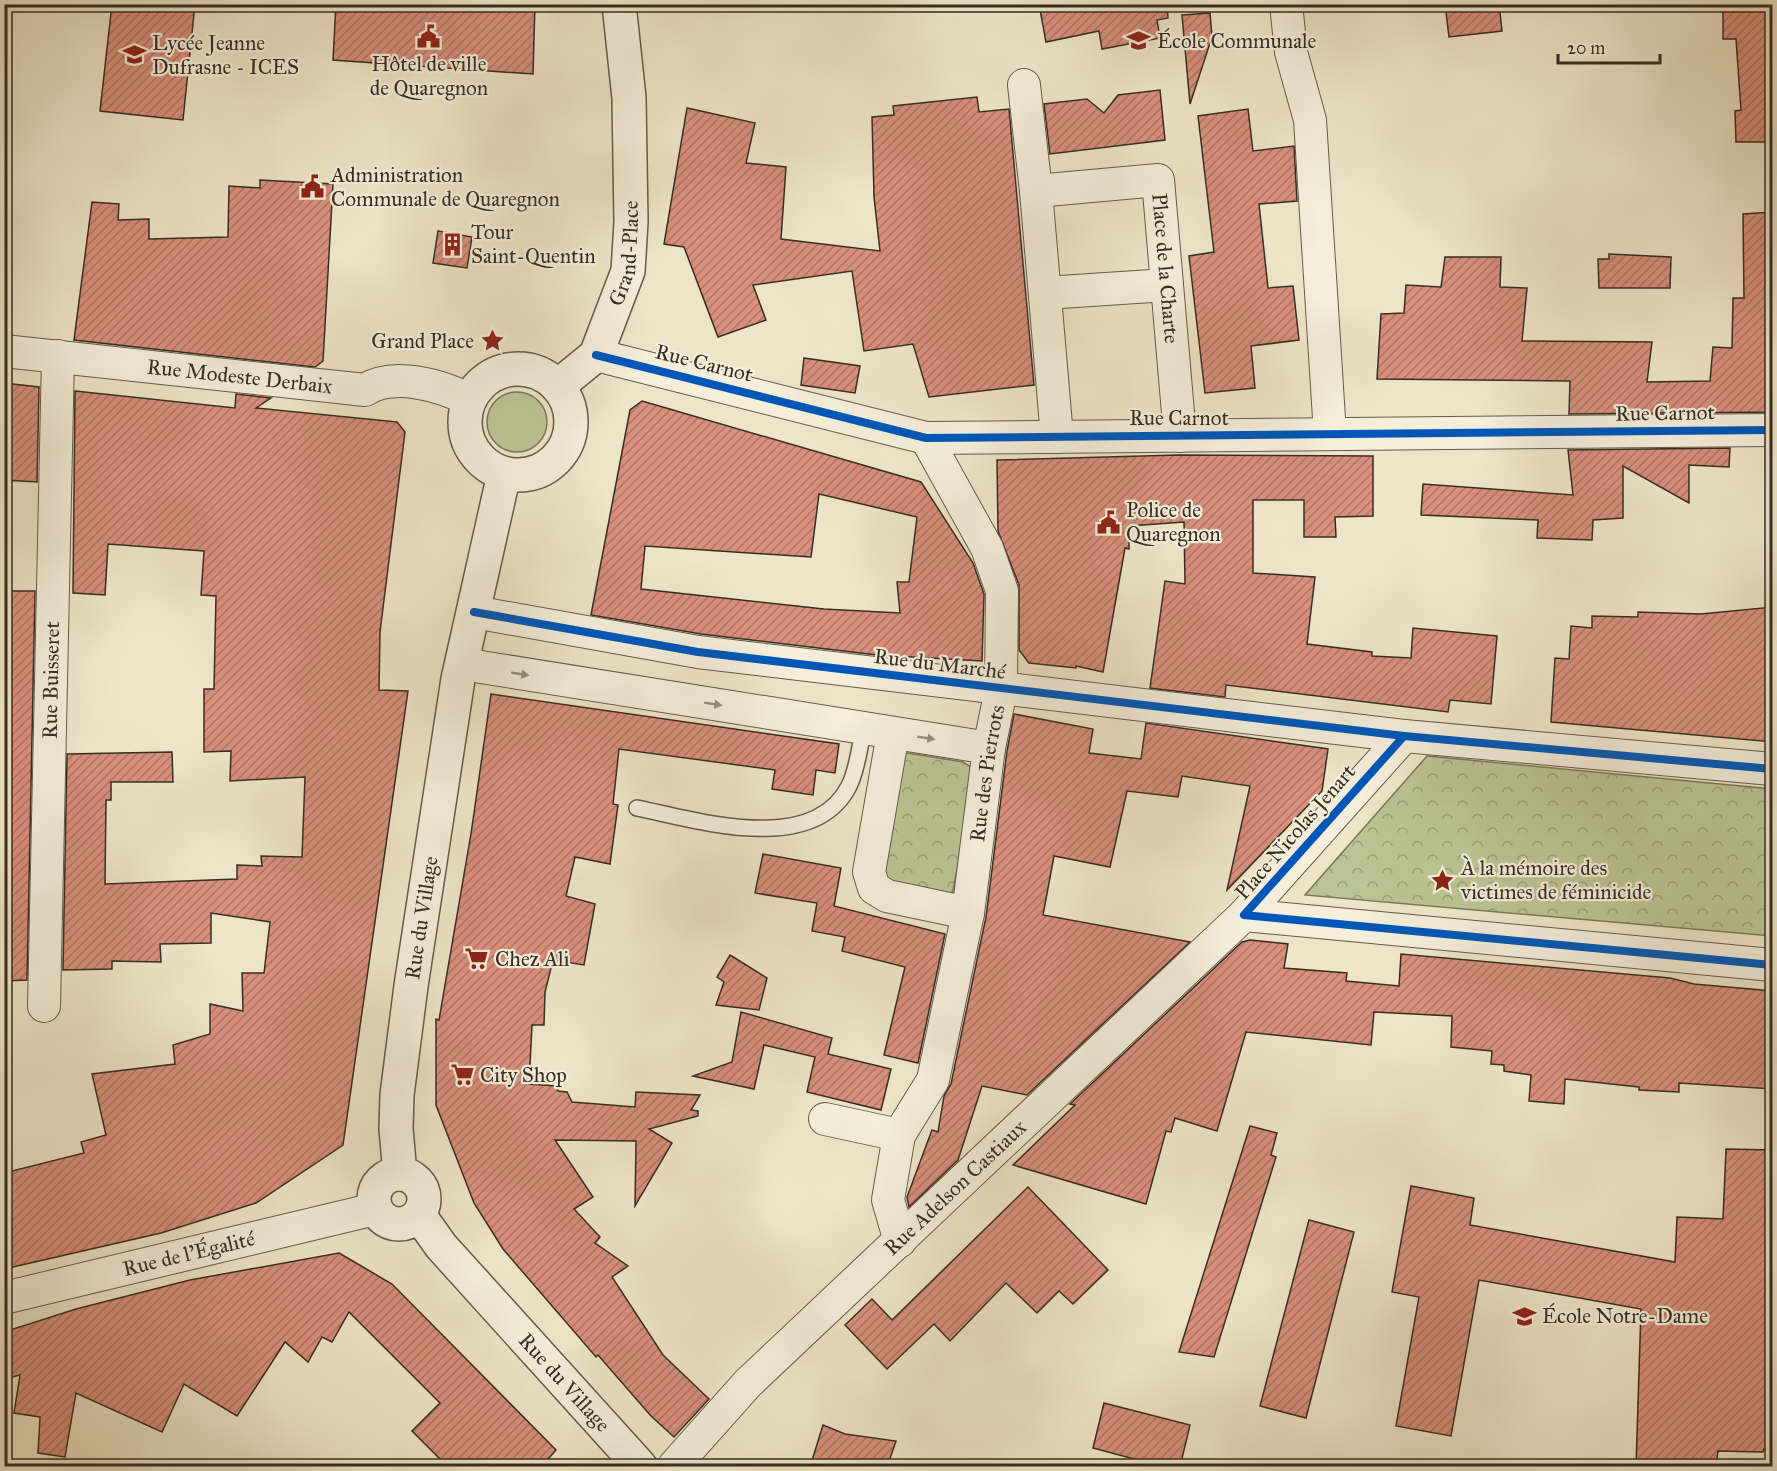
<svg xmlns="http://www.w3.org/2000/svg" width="1777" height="1471" viewBox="0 0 1777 1471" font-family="'IM FELL Great Primer',serif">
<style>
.green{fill:#bbc494;stroke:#79785c;stroke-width:1.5}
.park{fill:url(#park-crowns);stroke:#79785c;stroke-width:1.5}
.building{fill:url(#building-hatch);stroke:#372d23;stroke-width:1.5;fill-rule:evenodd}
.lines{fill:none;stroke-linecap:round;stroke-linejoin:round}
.service-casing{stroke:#655b4c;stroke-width:18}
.minor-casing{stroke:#655b4c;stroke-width:34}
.tertiary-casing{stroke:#655b4c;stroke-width:36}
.service{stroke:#f4eedb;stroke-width:15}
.minor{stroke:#f4eedb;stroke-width:32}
.tertiary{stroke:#f4eedb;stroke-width:33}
.cycleway-casing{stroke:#f4eedb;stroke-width:11}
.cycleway{stroke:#0057b8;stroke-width:8}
.oneway{fill:#968e7f}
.labels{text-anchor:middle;stroke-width:4.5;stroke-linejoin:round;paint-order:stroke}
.poi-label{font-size:21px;fill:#372d23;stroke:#f4eedb;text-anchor:start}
.street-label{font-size:21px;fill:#372d23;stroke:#f4eedb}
</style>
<defs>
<pattern id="park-crowns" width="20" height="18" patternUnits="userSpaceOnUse" patternTransform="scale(1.5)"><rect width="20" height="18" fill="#bbc494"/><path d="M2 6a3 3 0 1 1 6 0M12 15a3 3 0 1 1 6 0" fill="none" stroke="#99a078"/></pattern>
<pattern id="building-hatch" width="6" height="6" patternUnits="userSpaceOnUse" patternTransform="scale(1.5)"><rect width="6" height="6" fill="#d88f7c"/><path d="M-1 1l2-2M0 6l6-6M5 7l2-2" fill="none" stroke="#b07565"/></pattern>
</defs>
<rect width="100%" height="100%" fill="#eee5c8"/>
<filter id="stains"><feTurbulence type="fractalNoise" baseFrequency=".00333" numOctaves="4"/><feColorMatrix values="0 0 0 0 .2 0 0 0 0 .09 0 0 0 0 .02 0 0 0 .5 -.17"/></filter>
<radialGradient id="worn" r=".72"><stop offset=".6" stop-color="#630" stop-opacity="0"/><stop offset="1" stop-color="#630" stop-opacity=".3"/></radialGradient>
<!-- green -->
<circle class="green" cx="517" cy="422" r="30"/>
<!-- park -->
<g class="park">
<polygon points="908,753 963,762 971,767 974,778 953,891 948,897 882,883 902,756"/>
<polygon points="1427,756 1772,789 1772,936 1305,895"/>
</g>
<!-- building -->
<g class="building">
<polygon points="112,4 195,4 183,120 100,111"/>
<polygon points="336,4 535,4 533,74 333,60"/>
<polygon points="1039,4 1167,4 1168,18 1157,20 1160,38 1102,49 1099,31 1046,42"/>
<polygon points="1445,4 1499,4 1502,31 1449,37"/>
<polygon points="1723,4 1773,4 1773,142 1736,142 1735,111 1741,110 1736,39 1723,39"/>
<polygon points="1210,13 1212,37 1190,104 1182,15"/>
<polygon points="1160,90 1165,140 1050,154 1044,104 1087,99 1104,113 1118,95"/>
<polygon points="977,97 979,112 1009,109 1034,385 929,397 913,344 864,351 852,271 753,285 766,320 718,337 684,247 664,244 687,108 755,123 746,163 786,167 781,239 880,251 874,197 872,117 894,115 893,106"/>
<polygon points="1248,109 1253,151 1294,146 1297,201 1259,204 1268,288 1293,286 1299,340 1251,346 1255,388 1205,393 1189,256 1214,252 1198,116"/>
<polygon points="260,180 333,184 323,361 315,367 74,340 92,202 119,204 118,220 149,219 149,239 228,237 229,186 260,188"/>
<polygon points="1773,212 1773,412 1569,414 1570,381 1377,379 1381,314 1404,313 1406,285 1441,287 1445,257 1501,257 1500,287 1527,288 1522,341 1652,342 1647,382 1710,381 1713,347 1732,348 1733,298 1744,298 1743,214"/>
<polygon points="438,231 472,237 467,268 433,263"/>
<polygon points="1609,254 1671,257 1670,288 1599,288 1598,259 1609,259"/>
<polygon points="804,358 860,366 855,393 801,385"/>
<polygon points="4,383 39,387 37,482 4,480"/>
<polygon points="75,391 235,408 236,394 271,398 256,408 397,422 405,432 380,632 379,690 408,691 343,1145 256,1203 161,1233 4,1269 4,1173 84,1153 81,1142 106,1135 92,1074 175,1064 173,1045 210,1034 210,1004 243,1011 242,973 264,973 270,922 211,913 211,943 160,944 161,962 112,961 112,969 63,970 67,754 172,752 173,782 111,782 111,800 106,800 105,884 237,879 237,865 262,866 261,856 302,857 305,777 230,781 231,751 204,752 204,689 214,689 216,596 201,595 204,551 108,544 105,595 73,593"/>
<path d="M642 401 921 482 973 563 984 594 982 661 877 655 701 634 591 615 630 410ZM819 494 917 517 909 582H897L900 613 824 609 641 589 645 546 811 557Z"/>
<polygon points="1730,448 1729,467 1689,465 1689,503 1623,466 1623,518 1593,520 1592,540 1537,538 1538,520 1421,515 1423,484 1573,495 1568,450"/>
<polygon points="1178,455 1373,456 1373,516 1335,517 1336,537 1304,537 1304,500 1253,500 1253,573 1315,577 1307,644 1372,652 1372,656 1411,658 1413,628 1497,636 1491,704 1450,700 1448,712 1226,685 1225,697 1150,688 1165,581 1185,584 1184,522 1129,526 1129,549 1125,548 1103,672 1076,666 1076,668 1029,663 1019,650 1019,585 998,531 997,460"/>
<polygon points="4,591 35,591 27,980 4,981"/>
<polygon points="1773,607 1773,742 1551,722 1555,658 1569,659 1571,626 1592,628 1592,616 1638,617 1638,612 1701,614"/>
<polygon points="491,694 839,744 835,773 816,770 813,795 772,789 775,770 619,749 613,804 618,805 610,864 575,857 566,896 595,904 584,965 553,960 545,992 544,1025 532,1025 529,1084 557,1086 558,1091 567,1092 572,1102 635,1107 636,1092 700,1095 691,1110 698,1111 698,1116 649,1129 672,1143 635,1206 636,1141 555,1140 593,1197 574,1209 600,1237 595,1243 628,1266 612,1277 663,1355 709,1399 674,1437 651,1416 598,1355 596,1357 503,1249 474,1203 436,1105 436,1019 439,1020 471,834"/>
<polygon points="1014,714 1093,729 1089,753 1141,759 1146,723 1328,749 1322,791 1227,890 1250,786 1182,776 1178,797 1127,791 1110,867 1054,856 1043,915 1190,942 1027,1095 982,1086 958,1160 909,1207 907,1197 932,1130 938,1132 944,1096 951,1084 986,917 1007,751"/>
<polygon points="763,854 841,868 834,906 945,934 918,1063 884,1055 905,967 842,951 845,937 812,931 817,903 755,893"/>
<polygon points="1250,940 1288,944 1284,968 1347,973 1346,981 1399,986 1401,954 1670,978 1694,984 1773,991 1773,1089 1679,1083 1679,1092 1639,1090 1639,1087 1565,1079 1564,1104 1529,1101 1531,1075 1504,1071 1504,1065 1491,1064 1492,1051 1451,1047 1452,1016 1374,1012 1371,1045 1246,1032 1217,1131 1175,1118 1171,1132 1166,1131 1146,1204 1013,1165 1075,1105 1070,1104 1242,942"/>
<polygon points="730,955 767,978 759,1010 716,1005 724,982 717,977"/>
<polygon points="741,1012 832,1038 828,1054 891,1069 881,1110 807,1092 815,1057 764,1045 754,1089 693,1076 732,1062"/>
<polygon points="1250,1126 1277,1133 1271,1155 1276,1157 1214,1357 1179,1352"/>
<polygon points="1726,1149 1773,1150 1773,1449 1764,1449 1763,1452 1718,1451 1716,1467 1636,1467 1641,1309 1479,1280 1451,1436 1396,1426 1419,1297 1392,1292 1411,1186 1474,1198 1470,1225 1675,1262 1677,1217 1723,1219"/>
<polygon points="1028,1187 1108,1270 1073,1304 1059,1291 1037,1313 1006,1283 950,1341 934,1324 887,1369 845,1325 872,1299 892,1320"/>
<polygon points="1309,1220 1354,1232 1306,1418 1260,1406"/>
<polygon points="339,1253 392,1284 556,1450 541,1467 448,1467 412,1431 440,1403 349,1312 332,1342 322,1337 308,1362 285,1342 237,1416 184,1384 162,1432 76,1393 65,1457 38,1453 40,1417 14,1413 20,1375 4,1379 4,1332 76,1309 190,1280"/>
<polygon points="1104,1403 1190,1425 1180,1467 1164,1467 1093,1448"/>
<polygon points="823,1425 845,1434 896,1441 887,1467 810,1467"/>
</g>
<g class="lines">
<defs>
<path id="service" d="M637 808C696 820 813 857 849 786 858 768 859 747 864 728"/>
<g id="minor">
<polyline points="1286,4 1291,52 1310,120 1330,434"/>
<polyline points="1024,85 1036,191"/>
<polyline points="1045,293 1167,285"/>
<path id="s1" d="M4 351 365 390C394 371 442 386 470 400"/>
<polyline points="596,355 926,438 1772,430"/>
<path id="s2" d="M1057 437 1036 191 1158 180 1180 436"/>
<polyline points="474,612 698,652 1404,736"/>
<polyline points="462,664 989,748"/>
<polyline points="893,733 869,872 874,888 887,896 968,913"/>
<polyline points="1772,769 1404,736 1244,915 1772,965"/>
<path id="s3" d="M44 1006 58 356"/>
<path id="s4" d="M825 1119 899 1135 933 1080 968 913 989 748 1001 690 1002 591 987 548 926 438"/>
<polyline points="899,1135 888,1200 900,1241"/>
<path id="s5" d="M4 1298 375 1209"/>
<path id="s6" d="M674 1466 748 1383 1244 915"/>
</g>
<g id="tertiary">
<circle cx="518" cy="422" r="53"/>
<path id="s7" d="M558 386 596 355 628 271 631 222 629 98 619 4"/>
<circle cx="399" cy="1199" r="25"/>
<path id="s8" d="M400 1174 396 1129 397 1095 411 986 458 679 504 474"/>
<path id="s9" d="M419 1215 441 1246 640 1466"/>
</g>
</defs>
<!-- service casing -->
<use href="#service" class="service-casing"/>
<!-- minor casing -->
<use href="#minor" class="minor-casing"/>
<!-- tertiary casing -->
<use href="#tertiary" class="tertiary-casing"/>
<!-- service -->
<use href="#service" class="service"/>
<!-- minor -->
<use href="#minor" class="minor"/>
<!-- tertiary -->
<use href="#tertiary" class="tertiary"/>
<defs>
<g id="cycleway">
<polyline points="596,355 926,438 1772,430"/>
<polyline points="474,612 698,652 1404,736"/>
<polyline points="1772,769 1404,736 1244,915 1772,965"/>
</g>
</defs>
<!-- cycleway casing -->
<use href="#cycleway" class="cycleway-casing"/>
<!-- cycleway -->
<use href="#cycleway" class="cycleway"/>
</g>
<!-- one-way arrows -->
<defs><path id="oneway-solid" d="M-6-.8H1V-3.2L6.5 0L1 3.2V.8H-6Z" transform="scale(1.5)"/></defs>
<g class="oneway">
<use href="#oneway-solid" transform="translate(520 674) rotate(9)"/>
<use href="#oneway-solid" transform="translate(713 704) rotate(9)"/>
<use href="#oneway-solid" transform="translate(926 738) rotate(9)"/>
</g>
<!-- icons -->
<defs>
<symbol id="civic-bare" viewBox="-9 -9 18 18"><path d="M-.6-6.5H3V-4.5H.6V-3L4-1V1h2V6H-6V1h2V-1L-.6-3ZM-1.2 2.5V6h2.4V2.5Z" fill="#8f2418" stroke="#f4eedb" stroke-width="2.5" paint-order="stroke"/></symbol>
<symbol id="school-bare" viewBox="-9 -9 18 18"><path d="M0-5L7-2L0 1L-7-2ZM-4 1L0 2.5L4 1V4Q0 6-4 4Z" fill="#8f2418" stroke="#f4eedb" stroke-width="2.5" paint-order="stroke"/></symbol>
<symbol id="building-bare" viewBox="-9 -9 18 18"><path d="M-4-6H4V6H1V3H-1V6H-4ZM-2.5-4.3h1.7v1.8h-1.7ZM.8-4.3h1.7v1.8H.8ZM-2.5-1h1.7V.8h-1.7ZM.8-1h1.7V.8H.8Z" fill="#8f2418" stroke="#f4eedb" stroke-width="2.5" paint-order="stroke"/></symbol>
<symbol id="sight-bare" viewBox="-9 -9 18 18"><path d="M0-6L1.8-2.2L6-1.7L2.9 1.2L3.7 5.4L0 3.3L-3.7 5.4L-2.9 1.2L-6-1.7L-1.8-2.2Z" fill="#8f2418" stroke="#f4eedb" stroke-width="2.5" paint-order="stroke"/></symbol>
<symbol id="supermarket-bare" viewBox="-9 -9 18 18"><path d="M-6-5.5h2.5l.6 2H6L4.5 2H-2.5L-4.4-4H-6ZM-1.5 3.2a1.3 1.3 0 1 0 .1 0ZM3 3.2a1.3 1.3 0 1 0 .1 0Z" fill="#8f2418" stroke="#f4eedb" stroke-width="2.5" paint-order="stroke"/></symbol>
</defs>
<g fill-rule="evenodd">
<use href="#civic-bare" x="412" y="20" width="33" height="33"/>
<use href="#school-bare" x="1122" y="24" width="33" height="33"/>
<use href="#school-bare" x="118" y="38" width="33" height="33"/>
<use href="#civic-bare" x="296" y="170" width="33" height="33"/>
<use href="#building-bare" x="436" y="228" width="33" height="33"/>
<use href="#sight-bare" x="476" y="324" width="33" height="33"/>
<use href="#civic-bare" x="1092" y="506" width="33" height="33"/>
<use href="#sight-bare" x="1426" y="864" width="33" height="33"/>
<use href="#supermarket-bare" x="460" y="942" width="33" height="33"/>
<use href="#supermarket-bare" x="446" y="1058" width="33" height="33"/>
<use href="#school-bare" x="1508" y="1300" width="33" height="33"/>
</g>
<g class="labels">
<!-- poi labels -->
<g class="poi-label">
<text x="1157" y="48">École Communale</text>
<text x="152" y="50">Lycée Jeanne<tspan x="152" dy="24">Dufrasne - ICES</tspan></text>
<text x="429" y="71" text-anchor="middle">Hôtel de ville<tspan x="429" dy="24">de Quaregnon</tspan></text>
<text x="331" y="182">Administration<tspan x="331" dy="24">Communale de Quaregnon</tspan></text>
<text x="471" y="239">Tour<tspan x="471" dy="24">Saint-Quentin</tspan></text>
<text x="474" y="348" text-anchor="end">Grand Place</text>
<text x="1126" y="517">Police de<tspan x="1126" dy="24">Quaregnon</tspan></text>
<text x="1461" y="875">À la mémoire des<tspan x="1461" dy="24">victimes de féminicide</tspan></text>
<text x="495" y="966">Chez Ali</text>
<text x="480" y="1082">City Shop</text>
<text x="1542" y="1323">École Notre-Dame</text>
</g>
<!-- street labels -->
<g class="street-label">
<text dy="7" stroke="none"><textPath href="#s7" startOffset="156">Grand-Place</textPath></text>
<text dy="7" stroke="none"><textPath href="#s2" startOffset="458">Place de la Charte</textPath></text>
<text transform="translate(704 363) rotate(14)" y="7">Rue Carnot</text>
<text dy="7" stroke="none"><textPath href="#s1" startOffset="237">Rue Modeste Derbaix</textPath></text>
<text transform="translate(1665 413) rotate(-1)" y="7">Rue Carnot</text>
<text x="1179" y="425">Rue Carnot</text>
<text transform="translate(940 664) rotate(7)" y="7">Rue du Marché</text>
<text dy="7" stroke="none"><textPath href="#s3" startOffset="326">Rue Buisseret</textPath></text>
<text dy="7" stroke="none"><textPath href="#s4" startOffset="452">Rue des Pierrots</textPath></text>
<text transform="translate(1295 832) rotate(-49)" y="7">Place Nicolas Jenart</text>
<text dy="7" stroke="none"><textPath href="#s8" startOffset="258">Rue du Village</textPath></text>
<text dy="7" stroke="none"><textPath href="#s6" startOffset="396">Rue Adelson Castiaux</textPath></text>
<text dy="7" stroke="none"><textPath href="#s5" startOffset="190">Rue de l'Égalité</textPath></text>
<text dy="7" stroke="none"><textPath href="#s9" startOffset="222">Rue du Village</textPath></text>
</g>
</g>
<!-- margin -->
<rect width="1777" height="1471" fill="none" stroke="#eee5c8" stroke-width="24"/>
<rect x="6" y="6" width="1765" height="1459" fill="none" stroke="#372d23" stroke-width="3"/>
<rect x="12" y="12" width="1753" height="1447" fill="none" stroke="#372d23" stroke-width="1.5"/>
<!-- scale -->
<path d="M1558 54v9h102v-9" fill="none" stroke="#372d23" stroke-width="3"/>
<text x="1567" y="54" font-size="18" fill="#372d23" stroke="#f4eedb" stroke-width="4.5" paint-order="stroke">20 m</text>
<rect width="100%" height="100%" filter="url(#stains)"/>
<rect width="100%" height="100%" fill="url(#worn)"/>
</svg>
